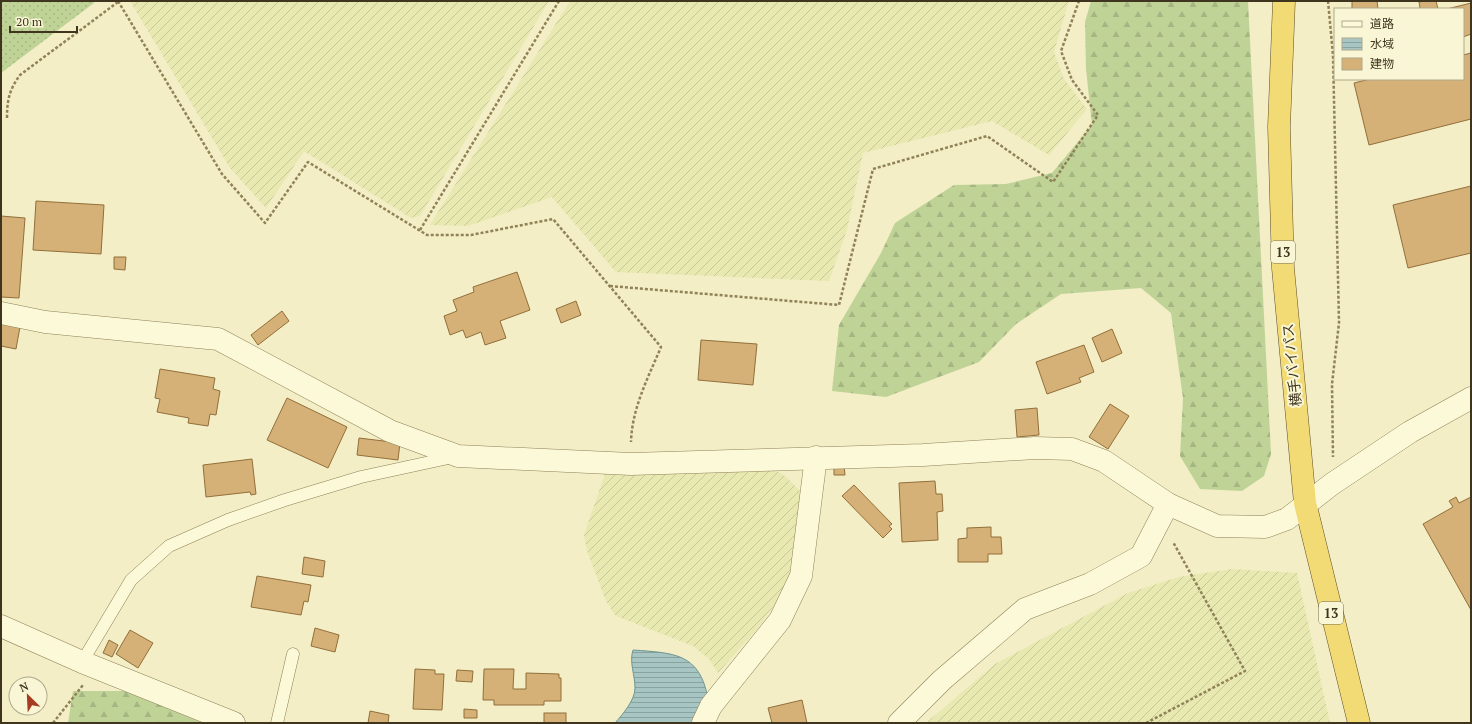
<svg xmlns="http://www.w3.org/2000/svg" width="1472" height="724" viewBox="0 0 1472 724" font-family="'PT Serif','Noto Sans JP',serif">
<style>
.farmland{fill:url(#farmland-furrows)}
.grass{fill:url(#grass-dots)}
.forest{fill:url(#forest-firs)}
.water{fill:url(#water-rules);stroke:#6c9593}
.building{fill:#d5b177;stroke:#926f3b}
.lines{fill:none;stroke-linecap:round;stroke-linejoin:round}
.service-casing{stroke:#908158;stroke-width:13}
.minor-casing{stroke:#908158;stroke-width:23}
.trunk-casing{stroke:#5e4e2d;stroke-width:23}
.path{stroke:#908158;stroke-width:2.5;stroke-dasharray:3 2;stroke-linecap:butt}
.service{stroke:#fcf9d9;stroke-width:12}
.minor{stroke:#fcf9d9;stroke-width:22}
.trunk{stroke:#f2da74;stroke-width:22}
.labels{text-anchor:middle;stroke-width:4;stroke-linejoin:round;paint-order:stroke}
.shield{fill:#f9f6d5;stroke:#776e55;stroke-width:1}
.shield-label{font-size:13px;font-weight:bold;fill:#3f341e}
.street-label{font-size:14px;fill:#3f341e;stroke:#f9f6d5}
</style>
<defs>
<pattern id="farmland-furrows" width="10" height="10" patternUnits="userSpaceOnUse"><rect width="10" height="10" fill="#e7e9b1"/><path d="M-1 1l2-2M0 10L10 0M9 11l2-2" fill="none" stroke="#c7c898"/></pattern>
<pattern id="grass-dots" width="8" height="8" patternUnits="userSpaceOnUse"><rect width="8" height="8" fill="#bfd397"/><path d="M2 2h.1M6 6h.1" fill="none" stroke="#a5b682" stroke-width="1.8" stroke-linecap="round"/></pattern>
<pattern id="forest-firs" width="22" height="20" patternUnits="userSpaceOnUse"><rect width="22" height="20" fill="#bfd397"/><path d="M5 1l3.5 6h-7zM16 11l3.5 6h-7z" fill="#a5b682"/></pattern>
<pattern id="water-rules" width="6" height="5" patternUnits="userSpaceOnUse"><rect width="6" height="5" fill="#a7c6c3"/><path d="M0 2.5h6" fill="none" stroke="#89a29e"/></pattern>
</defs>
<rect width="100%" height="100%" fill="#f3eec5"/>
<!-- farmland -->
<g class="farmland">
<polygon points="130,1 549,1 420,216 411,218 304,151 266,208 230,168"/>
<polygon points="570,1 1069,1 1054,52 1064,79 1087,109 1049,155 992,121 863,153 847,230 829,281 616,272 552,197 468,226 430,225"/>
<polygon points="774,469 785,476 803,494 796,567 780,597 757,629 718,673 709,659 693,646 616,616 606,601 587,551 584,535 606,471"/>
<polygon points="1232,569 1297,573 1330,723 926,723 995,664 1128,593 1179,577"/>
</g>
<!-- grass -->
<polygon class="grass" points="1,1 94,1 94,3 1,73"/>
<!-- forest -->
<g class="forest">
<polygon points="1091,1 1248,1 1271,454 1264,476 1242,491 1200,489 1180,456 1183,398 1171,313 1141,288 1061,294 1016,324 979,362 886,397 832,391 839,325 881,253 895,223 954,185 1006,184 1052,173 1092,125 1086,69 1085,22"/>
<polygon points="73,691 129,691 203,723 68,723"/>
</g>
<!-- water -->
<path class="water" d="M633 650C674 653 700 653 708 699L695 723H615C623 714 635 700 635 688 635 675 629 662 633 650Z"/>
<!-- building -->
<g class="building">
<polygon points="1352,1 1377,1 1378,9 1352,9"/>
<polygon points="1425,1 1436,1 1438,9 1418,9 1420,8 1419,2"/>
<polygon points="1471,3 1471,34 1463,37 1463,9 1447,9"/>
<polygon points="1471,53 1471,119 1369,145 1354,83 1370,79 1463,79 1463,55"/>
<polygon points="1471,186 1471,253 1408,268 1393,205"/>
<polygon points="36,201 104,205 101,254 33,250"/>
<polygon points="1,216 25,218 19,298 1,297"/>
<polygon points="114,257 126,257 125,270 114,269"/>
<polygon points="517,272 530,310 500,321 506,338 485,345 481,332 466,338 463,330 450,335 444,316 457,311 453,300 474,292 473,287"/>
<polygon points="576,301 581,315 561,323 556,309"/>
<polygon points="282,311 289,321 258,345 251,335"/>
<polygon points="1,323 20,327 16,349 1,346"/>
<polygon points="1112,329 1122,353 1102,362 1092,338"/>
<polygon points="701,340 757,344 753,385 698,380"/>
<polygon points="1084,345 1094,372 1079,378 1081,382 1047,394 1036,362"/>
<polygon points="160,369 215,378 213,389 220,391 216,415 210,414 208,426 188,423 189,418 157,412 160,399 155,398"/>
<polygon points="287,398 347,427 328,468 267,440"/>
<polygon points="1110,404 1129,416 1108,449 1089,437"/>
<polygon points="1037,408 1039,435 1017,437 1015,410"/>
<polygon points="359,438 400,443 398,460 357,455"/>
<polygon points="252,459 256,494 251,495 250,492 206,497 203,465"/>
<polygon points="844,466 845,475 834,475 834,467"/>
<polygon points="935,481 936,494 942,494 943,511 937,512 938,540 902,542 899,483"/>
<polygon points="854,485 892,524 889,526 892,529 883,538 842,496"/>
<polygon points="1456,497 1459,503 1471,497 1471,610 1423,524 1453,507 1449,501"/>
<polygon points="991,527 991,537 1001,537 1002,554 988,554 988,562 958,562 958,539 967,538 967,528"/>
<polygon points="304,557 325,561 323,577 302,574"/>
<polygon points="257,576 311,585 308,602 304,601 301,615 251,607"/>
<polygon points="315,628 339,635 335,652 311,646"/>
<polygon points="130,630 153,643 138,668 116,654"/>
<polygon points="109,640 118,645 112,657 103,653"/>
<polygon points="415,669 435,670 435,674 444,674 442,710 413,709"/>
<polygon points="484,669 514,669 513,689 526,689 526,673 559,674 559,678 561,678 561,701 544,701 544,705 494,705 494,700 483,700"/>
<polygon points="457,670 473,671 472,682 456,681"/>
<polygon points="802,700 807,723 772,723 768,708"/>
<polygon points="464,709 477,710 477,718 464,718"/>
<polygon points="370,711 389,715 388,723 368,723"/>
<rect x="544" y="713" width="22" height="10"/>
</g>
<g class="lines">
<defs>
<g id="service">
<polyline points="82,662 131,580 169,546 228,520 285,500 361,477 453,457"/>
<polyline points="277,723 293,654"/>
</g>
<g id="minor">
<polyline points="1,313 45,322 218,339 390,431 458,456 631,464 923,455 1035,448 1072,449 1104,461 1168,504 1217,526 1265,527 1287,519 1332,484 1410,432 1471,398"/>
<polyline points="1,626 82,662 234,723"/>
<polyline points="703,723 711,706 780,620 801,576 816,457"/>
<polyline points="899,723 942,680 1025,609 1090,584 1141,556 1168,504"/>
</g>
<polyline id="trunk" points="1284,1 1279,127 1283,268 1305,503 1359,723"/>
</defs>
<!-- service casing -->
<use href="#service" class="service-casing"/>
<!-- minor casing -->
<use href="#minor" class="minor-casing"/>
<!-- trunk casing -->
<use href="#trunk" class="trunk-casing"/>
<!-- path -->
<g class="path">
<path d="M118 1 222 174 265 223 308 162 427 235H471L553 219 661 347C648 378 632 408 631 442"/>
<polyline points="1328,1 1333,55 1339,323 1332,384 1333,457"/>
<path d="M7 118C7 101 9 90 20 75L118 2"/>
<polyline points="420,230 559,1"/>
<polyline points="610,286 839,305 873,169 987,136 1053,182 1098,115 1072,80 1061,51 1079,1"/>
<polyline points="53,723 83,685"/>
<polyline points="1146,723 1245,671 1173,542"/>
</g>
<!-- service -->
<use href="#service" class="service"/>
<!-- minor -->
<use href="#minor" class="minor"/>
<!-- trunk -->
<use href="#trunk" class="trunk"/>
</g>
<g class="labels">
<!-- shield labels -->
<g class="shield">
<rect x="1271" y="241" width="24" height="22" rx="3"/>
<rect x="1319" y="602" width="24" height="22" rx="3"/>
</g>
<g class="shield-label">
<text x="1283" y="257">13</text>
<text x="1331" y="618">13</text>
</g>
<!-- street labels -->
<g class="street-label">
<text transform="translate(1292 365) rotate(-96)" y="5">横手バイパス</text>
</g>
</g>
<!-- border -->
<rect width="1472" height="724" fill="none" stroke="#3f341e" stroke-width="4"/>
<!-- legend -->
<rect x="1334" y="8" width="130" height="72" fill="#f9f6d5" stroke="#afa88c"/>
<rect x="1342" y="21" width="20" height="6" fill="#fcf9d9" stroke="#afa88c"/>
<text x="1370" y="28" font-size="12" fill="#3f341e">道路</text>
<rect x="1342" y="38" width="20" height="12" fill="url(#water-rules)" stroke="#afa88c"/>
<text x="1370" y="48" font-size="12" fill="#3f341e">水域</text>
<rect x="1342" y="58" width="20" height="12" fill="#d5b177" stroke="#afa88c"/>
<text x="1370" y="68" font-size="12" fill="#3f341e">建物</text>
<!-- north arrow -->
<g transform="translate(28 696) rotate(336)"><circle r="19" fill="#f9f6d5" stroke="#afa88c"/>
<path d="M0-3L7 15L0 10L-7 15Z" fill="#a63b21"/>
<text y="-6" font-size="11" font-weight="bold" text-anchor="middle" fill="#3f341e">N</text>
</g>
<!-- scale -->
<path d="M10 26v6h67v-6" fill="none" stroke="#3f341e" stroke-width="2"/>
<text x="16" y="26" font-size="12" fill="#3f341e" stroke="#f9f6d5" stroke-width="3" paint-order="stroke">20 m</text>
</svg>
